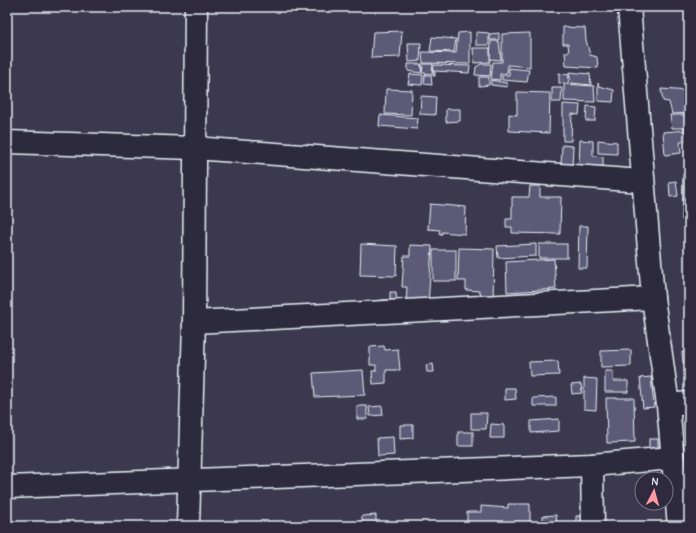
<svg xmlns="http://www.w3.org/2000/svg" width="696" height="533" viewBox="0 0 696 533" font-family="'Comic Neue',sans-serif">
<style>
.building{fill:#5c5a77;stroke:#e8f1f8}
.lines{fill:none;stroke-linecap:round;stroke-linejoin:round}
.street-casing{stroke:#e8f1f8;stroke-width:25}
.street{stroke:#2f2a3d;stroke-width:22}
</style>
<rect width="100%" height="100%" fill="#3c384e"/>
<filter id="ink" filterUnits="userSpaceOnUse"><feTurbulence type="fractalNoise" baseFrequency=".025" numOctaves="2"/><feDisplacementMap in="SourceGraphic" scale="8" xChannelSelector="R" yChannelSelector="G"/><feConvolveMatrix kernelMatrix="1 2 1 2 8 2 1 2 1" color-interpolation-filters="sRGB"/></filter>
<g filter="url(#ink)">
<!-- building -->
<g class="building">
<polygon points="563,27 585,28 586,40 590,55 597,57 598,68 566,66 565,52 569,52 568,44 563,44"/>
<polygon points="402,31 400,57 371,58 373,32"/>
<polygon points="470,32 470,64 423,63 422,52 456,53 458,33"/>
<polygon points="476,32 489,33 489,45 476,45"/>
<polygon points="499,33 499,40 490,40 490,34"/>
<polygon points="530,33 530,67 508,65 507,73 500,74 500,80 491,79 493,62 502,62 502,34"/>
<polygon points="432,37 456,39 454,52 430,51"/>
<polygon points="491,41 499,41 501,60 490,59"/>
<polygon points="408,43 421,43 420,61 409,62"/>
<polygon points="473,48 490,48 490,62 474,63"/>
<polygon points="408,64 433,64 432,74 422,73 423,66 420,65 422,67 421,73 408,71"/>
<polygon points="481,64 491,64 490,76 475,75 476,67"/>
<polygon points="434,65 470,66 469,73 435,71 435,76 433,76"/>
<polygon points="509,68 529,70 527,82 502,80 502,75 509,75"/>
<polygon points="569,72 590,74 591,85 571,83"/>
<polygon points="559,73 569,75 568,84 559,83"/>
<polygon points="410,74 423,75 422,85 408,84"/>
<polygon points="425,75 431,75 432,85 424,84"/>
<polygon points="479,77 489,77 489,85 479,86"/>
<polygon points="491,80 507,83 507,87 491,85"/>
<polygon points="598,83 599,86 614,90 613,102 598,101"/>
<polygon points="564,84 594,86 595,102 564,101"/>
<polygon points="552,88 562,88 561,102 552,102"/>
<polygon points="386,89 412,90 411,115 385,114"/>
<polygon points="661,89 689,91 689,113 672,114 669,102 663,101"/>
<polygon points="517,92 550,93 549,133 509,131 509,114 517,115"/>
<polygon points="421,96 436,97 435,115 420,114"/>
<polygon points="563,104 580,105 579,115 572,114 571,141 563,141"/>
<polygon points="587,106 596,107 595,121 586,121"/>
<polygon points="446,109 460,109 460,121 446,122"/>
<polygon points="380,115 418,118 417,129 379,126"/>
<polygon points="670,115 689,115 689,128 672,128"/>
<polygon points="687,130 688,141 680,142 681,153 665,155 663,132"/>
<polygon points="580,140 593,141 593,156 603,157 603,172 579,170"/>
<polygon points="598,140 617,142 617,154 598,153"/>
<polygon points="562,145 573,146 572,168 561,167"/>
<polygon points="683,174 689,174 689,220 682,220"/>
<polygon points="676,181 678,196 670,197 669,182"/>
<polygon points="530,186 540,186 540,197 561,197 560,234 512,233 512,227 506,227 506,219 512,219 512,197 529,197"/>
<polygon points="430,204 466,207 465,234 442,232 442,234 439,234 440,230 428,229"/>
<polygon points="579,226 588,226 587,268 578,268"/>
<polygon points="361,244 397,246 396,276 360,275"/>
<polygon points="536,244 536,256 498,258 497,246"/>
<rect x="539" y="244" width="28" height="14"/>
<polygon points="410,245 432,246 428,305 406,305 407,287 402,287 404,256 410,256"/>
<polygon points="459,248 494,249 493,305 480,305 480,291 466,290 466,281 458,281"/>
<rect x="433" y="250" width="23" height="31"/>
<polygon points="554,259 556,289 507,292 506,262"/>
<polygon points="390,292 396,292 397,306 381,307 381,300 390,300"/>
<polygon points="384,346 385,350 398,349 400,370 386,370 386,383 373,384 372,371 376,371 376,365 370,365 370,347"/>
<polygon points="631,350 631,366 601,367 601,351"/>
<polygon points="682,352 689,352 689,363 683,363"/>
<polygon points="558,361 559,375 530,376 529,362"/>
<polygon points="433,364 434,372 427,372 426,365"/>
<polygon points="685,366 689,366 688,390"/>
<polygon points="363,370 365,395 315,397 313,373"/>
<polygon points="605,371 613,371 613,381 628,381 628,392 605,392"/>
<polygon points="651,377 654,407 643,408 640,378"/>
<polygon points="584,378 597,379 596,410 584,409"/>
<polygon points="581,384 582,393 572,394 571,385"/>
<polygon points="505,388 515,388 516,399 505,400"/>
<polygon points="556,397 556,406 533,406 533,398"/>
<polygon points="606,398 634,398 635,442 607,443"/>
<rect x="357" y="406" width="10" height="13"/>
<polygon points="382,406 383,415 370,416 369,407"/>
<polygon points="471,413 487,413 486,429 471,429"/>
<polygon points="559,419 559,431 531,433 531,421"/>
<polygon points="491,424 504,425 504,438 490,438"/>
<polygon points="400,425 413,425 413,438 400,439"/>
<rect x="458" y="432" width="15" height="14"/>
<polygon points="393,437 394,455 378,456 377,438"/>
<rect x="649" y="439" width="9" height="14"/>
<polygon points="508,504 530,504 530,526 467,526 467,512 481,512 481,506 508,508"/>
<polygon points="376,515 376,526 362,526 362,516"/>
<polygon points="556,515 557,526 543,526 543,516"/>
<polygon points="576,516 590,516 591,526 576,526"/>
</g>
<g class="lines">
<defs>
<g id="street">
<polyline points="629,7 653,298 668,405 679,526"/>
<polyline points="7,142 194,148 642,181"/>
<polyline points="194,322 653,298"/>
<polyline points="668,405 689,403"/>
<polyline points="592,465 593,526"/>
<polyline points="7,487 592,465 672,458"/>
<polyline points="188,526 194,322 196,7"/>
</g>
</defs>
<!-- street casing -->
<use href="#street" class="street-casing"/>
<!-- street -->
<use href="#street" class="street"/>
</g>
</g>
<!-- margin -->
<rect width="696" height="533" fill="none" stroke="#2f2a3d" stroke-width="24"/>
<rect x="12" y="12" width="672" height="509" fill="none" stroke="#e8f1f8" stroke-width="1.5" filter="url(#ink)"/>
<!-- north arrow -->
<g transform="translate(654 491) rotate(6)"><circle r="19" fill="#2f2a3d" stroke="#797a88"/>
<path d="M0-3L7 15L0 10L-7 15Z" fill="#ff9aa2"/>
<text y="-6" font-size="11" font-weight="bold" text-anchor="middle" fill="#e8f1f8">N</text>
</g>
</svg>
